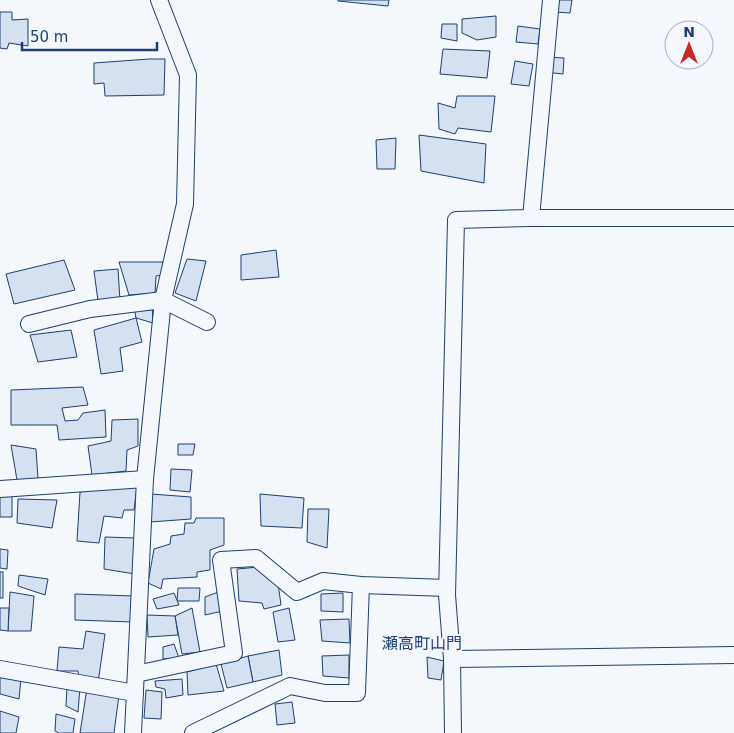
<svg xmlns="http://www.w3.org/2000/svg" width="734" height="733" viewBox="0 0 734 733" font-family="'DejaVu Sans','Noto Sans JP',sans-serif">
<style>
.building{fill:#d5e0f0;stroke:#1d3f73}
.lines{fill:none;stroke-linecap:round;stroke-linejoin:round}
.minor-casing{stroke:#1d3f73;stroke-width:18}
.minor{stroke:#f4f7fb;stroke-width:16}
.labels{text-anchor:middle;stroke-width:4;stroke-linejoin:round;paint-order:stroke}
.quarter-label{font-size:16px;fill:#1d3f73;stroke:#f4f7fb}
</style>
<rect width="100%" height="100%" fill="#f4f7fb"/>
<!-- building -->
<g class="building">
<polygon points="389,0 388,6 338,1 338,0"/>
<polygon points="556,0 572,0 570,13 555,12"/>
<polygon points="0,12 12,12 12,20 28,19 28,46 9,43 7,49 0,48"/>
<polygon points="496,16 496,37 477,40 462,33 462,19"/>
<polygon points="442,24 457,24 457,41 441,38"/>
<polygon points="518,26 540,29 538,44 516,42"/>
<polygon points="443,49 490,51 487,78 440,74"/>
<polygon points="546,57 564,58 563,74 544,72"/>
<polygon points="149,59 165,59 164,95 105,96 104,83 94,84 94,63"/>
<polygon points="515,61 533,64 529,86 511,84"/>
<polygon points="457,96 495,96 491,132 458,128 455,134 439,129 438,103 455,108"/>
<polygon points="419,135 486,144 484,183 421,171"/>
<polygon points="396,138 395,169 377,169 376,140"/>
<polygon points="276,250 279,277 241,280 241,255"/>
<polygon points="187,259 206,261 196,301 175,293"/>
<polygon points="64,260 75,290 14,304 6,274"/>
<polygon points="119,262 163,262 163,275 156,276 155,293 129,295"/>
<polygon points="118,269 120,301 98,301 94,271"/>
<polygon points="133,300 152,304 153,323 136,318"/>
<polygon points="136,318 142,342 120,348 123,371 101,374 94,330"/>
<polygon points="71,330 77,357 38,362 30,335"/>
<polygon points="83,387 88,405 62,408 65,421 78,420 83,413 105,410 106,437 59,440 57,425 11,425 11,390"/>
<polygon points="138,419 138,446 127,450 126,471 92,475 88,446 111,441 112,420"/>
<polygon points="178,444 195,444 193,455 178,455"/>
<polygon points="11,445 36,449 38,479 17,480"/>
<polygon points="171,469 192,470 190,492 170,490"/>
<polygon points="123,486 137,487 134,510 124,510 122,518 104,516 99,543 77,541 80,492"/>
<polygon points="151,494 191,497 191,519 150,522"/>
<polygon points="260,494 304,498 302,528 261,526"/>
<polygon points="12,495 12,517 0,517 0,496"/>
<polygon points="18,499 57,500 52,528 17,523"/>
<polygon points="308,509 329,509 327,548 307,542"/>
<polygon points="196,518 224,518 224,545 210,550 210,570 197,572 197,577 163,579 161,589 148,583 154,549 170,544 171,536 184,534 185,523 194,523"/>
<polygon points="105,537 136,538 135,574 104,569"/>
<polygon points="0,549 8,550 7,569 0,568"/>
<polygon points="259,567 278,583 281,605 264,609 262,603 239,601 237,569"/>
<rect x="0" y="572" width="3" height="26"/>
<polygon points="19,575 48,579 45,595 18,586"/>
<polygon points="178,588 200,588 199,601 177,601"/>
<polygon points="221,591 223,611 205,615 205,597"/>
<polygon points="10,592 34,596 31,631 8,631"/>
<polygon points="174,593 179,605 157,609 153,599"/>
<polygon points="343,593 343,612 321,611 321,594"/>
<polygon points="75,594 134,596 132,622 75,620"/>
<polygon points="0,608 9,608 8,631 0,630"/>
<polygon points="192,608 200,652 182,654 175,616"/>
<polygon points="289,608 295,640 278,642 273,612"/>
<polygon points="147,615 175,616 178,635 148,637"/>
<polygon points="349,619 350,643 322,641 320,620"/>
<polygon points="86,631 105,634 98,683 79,679 78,671 57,671 59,647 83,649"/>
<polygon points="174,644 179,658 163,659 163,647"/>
<polygon points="279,650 282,675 253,682 248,656"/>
<polygon points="349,655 349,678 323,676 322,656"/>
<polygon points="248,656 253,682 227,688 221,664"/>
<polygon points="427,657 444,661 441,680 428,678"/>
<polygon points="216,664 224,691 188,695 187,672"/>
<polygon points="0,666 22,668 19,699 0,694"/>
<polygon points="182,679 183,695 166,698 165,689 156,687 155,681"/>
<polygon points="67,686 80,687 78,712 66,706"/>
<polygon points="87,688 119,695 114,733 80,733"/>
<polygon points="146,690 162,692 161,719 144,718"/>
<polygon points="292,702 295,723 277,725 275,704"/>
<polygon points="0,711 19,717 16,733 0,733"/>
<polygon points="56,714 75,719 73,733 59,733 55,731"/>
</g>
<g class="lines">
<defs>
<g id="minor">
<polyline points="531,218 551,0"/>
<polyline points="29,324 90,309 163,300 207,322"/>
<polyline points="0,489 145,479"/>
<polyline points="452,659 734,655"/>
<polyline points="0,669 135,693"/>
<polyline points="136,674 234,653 221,560 256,558 297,592 323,581 361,585 447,588"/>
<polyline points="133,733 145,479 163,300 185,204 188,75 159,0"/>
<polyline points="193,733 290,686 325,693 357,693 361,585"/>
<polyline points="453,733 452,659 447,595 456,220 531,218 734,218"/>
</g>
</defs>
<!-- minor casing -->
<use href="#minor" class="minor-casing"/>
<!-- minor -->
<use href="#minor" class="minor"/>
</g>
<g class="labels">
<!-- quarter labels -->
<g class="quarter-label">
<text x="422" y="649">瀬高町山門</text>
</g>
</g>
<!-- north arrow -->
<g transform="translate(689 45)"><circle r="24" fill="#f4f7fb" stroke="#9eadc5"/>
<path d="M0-4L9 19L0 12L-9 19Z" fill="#c62828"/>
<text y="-8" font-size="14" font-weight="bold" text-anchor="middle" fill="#1d3f73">N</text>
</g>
<!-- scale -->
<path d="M22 42v8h135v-8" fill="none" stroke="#1d3f73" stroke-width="2.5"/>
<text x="30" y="42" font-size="15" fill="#1d3f73" stroke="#f4f7fb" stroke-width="4" paint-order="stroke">50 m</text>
</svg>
